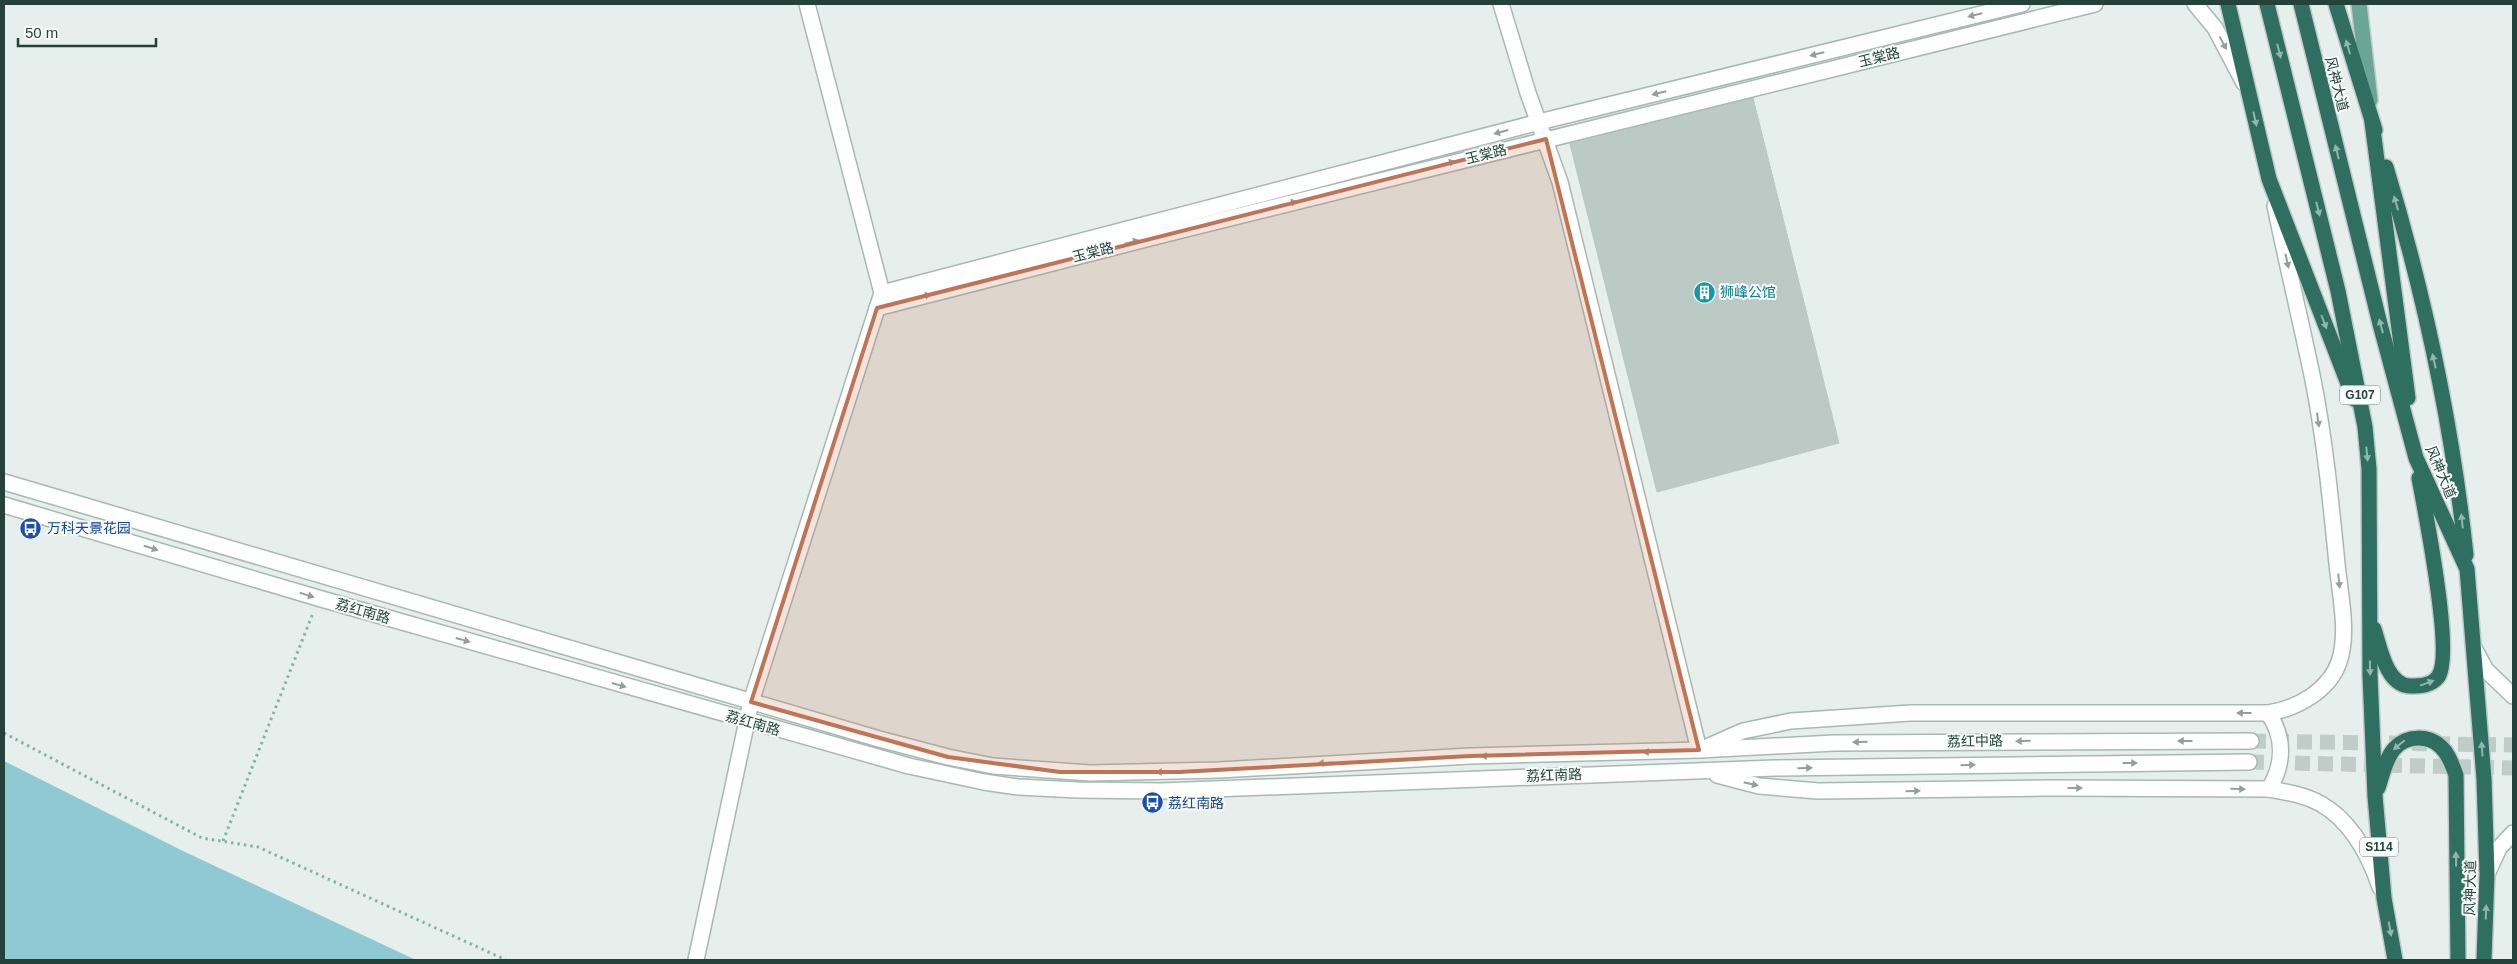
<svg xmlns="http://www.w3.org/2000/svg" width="2517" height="964" viewBox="0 0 2517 964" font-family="Helvetica,'Noto Sans SC',sans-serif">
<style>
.water{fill:#8ec9d4}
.building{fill:#bbcac4;stroke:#b8c9c2}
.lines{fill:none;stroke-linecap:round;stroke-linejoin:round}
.minor-tunnel{stroke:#bfccc8;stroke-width:15;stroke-dasharray:15 8;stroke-linecap:butt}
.minor-casing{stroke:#a8b8b2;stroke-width:18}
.major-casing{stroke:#c2cac8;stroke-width:18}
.highway-casing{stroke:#c2cac8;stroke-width:18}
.path{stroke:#86b3a5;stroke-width:3;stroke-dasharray:2.5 4;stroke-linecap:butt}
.minor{stroke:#fff;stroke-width:15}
.major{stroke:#6aa596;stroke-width:15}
.highway{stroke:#2f6f62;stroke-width:15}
.oneway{fill:#92a09c}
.oneway2{fill:#93b5ae}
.marked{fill:#c07456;fill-opacity:0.2;stroke:#c07456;stroke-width:4;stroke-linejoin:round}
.labels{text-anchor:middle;stroke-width:4;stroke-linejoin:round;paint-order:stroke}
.shield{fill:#f7fbf9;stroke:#637a73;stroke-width:1}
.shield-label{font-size:12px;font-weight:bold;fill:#24423a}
.street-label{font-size:14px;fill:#24423a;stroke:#f7fbf9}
.culture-label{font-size:14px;fill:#0d838f;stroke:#f7fbf9;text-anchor:start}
.transit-label{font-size:14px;fill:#164399;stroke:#f7fbf9;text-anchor:start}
</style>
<rect width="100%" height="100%" fill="#e6efeb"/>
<!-- water -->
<polygon class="water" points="4,761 185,852 416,960 4,960"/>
<!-- building -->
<polygon class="building" points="1753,98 1839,443 1657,492 1570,144"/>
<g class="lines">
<!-- minor-tunnel -->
<g class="minor-tunnel">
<polyline points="2251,741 2513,745"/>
<polyline points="2249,762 2513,768"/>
</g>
<defs>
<g id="minor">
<polyline points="1501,4 1528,93 1560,182 1699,750"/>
<polyline points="2195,4 2215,28 2244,83"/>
<polyline points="882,293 1539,122 2022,4"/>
<polyline points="877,308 1158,236 2095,4"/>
<polyline points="4,482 879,739 948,757 993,766 1090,773 1219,770 1470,756 1699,750 1834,743 2251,741"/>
<polyline points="4,505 318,598 909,766 984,782 1018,787 1078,790 1161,791 1775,768 2249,762"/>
<polyline points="2474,648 2486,670 2513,696"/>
<path d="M2268 713C2285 737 2284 764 2269 789"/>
<path d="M1709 746 1743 731 1791 721 1851 717 1910 713H2268C2296 709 2329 691 2339 662 2349 633 2340 595 2337 564 2331 503 2325 441 2313 380 2301 322 2287 264 2275 206"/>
<path d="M1717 775 1759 786 1818 791 2050 788 2269 789C2287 792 2305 795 2321 804 2351 821 2369 855 2380 887"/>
<polyline points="2487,874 2499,848 2513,833"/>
<polyline points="696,960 751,702 882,293 807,4"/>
</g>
<polyline id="major" points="2359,4 2370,100"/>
<g id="highway">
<polyline points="2228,4 2269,179 2354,399"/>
<polyline points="2267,4 2338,291 2365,427 2369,469 2370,675 2375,796 2384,898 2395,960"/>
<polyline points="2301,4 2380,324 2416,458 2467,569 2484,779 2487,874 2484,960"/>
<polyline points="2336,4 2375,130"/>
<polyline points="2372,122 2408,398"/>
<path d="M2386 167C2424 293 2452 424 2466 555"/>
<path d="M2374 629C2380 647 2386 685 2410 686 2420 686 2431 686 2438 677 2454 656 2425 510 2419 478"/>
<path d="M2378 788C2382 776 2386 757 2395 748 2407 735 2429 735 2441 747 2449 754 2452 765 2456 775L2458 960"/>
</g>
</defs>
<!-- minor casing -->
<use href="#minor" class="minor-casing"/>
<!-- major casing -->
<use href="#major" class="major-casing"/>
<!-- highway casing -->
<use href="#highway" class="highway-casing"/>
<!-- path -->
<g class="path">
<polyline points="4,733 202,838 258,847 506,960"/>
<polyline points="223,841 313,613"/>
</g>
<!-- minor -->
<use href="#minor" class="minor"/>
<!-- major -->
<use href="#major" class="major"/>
<!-- highway -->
<use href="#highway" class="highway"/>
</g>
<!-- one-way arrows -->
<defs><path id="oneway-solid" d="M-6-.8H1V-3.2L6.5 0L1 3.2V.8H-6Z" transform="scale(1.25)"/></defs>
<g class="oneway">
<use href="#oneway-solid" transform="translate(1975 15) rotate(166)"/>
<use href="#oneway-solid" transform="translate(2223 43) rotate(62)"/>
<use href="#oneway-solid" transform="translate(1817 54) rotate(166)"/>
<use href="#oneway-solid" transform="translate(1659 93) rotate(166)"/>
<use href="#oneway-solid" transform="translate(1501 132) rotate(165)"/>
<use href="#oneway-solid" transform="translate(1448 163) rotate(-14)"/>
<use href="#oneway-solid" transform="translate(1290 203) rotate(-14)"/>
<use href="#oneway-solid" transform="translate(1132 242) rotate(-14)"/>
<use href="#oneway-solid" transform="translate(2287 261) rotate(78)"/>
<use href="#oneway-solid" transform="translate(924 296) rotate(-14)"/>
<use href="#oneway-solid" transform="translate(2318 420) rotate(82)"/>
<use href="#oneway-solid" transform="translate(151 548) rotate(17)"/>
<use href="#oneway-solid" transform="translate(2339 581) rotate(84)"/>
<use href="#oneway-solid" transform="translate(307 595) rotate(17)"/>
<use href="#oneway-solid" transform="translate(463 640) rotate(16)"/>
<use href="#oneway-solid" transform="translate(619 685) rotate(16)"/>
<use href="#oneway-solid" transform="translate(2244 713) rotate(180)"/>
<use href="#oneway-solid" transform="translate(2023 741) rotate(179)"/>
<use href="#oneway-solid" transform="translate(2185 741) rotate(-180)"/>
<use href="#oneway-solid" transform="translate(1860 742) rotate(179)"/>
<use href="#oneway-solid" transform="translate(1650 752) rotate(179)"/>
<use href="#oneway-solid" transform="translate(1488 756) rotate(179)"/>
<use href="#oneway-solid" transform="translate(1325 763) rotate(177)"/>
<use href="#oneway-solid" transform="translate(2130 763)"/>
<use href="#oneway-solid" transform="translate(1968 765) rotate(-1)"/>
<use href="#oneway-solid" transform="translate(1805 768) rotate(-1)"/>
<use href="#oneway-solid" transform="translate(1163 772) rotate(179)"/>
<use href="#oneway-solid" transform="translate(1751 784) rotate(13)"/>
<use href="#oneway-solid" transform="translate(2075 788)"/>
<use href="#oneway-solid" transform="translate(2238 789) rotate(1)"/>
<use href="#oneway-solid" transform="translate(1913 791) rotate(-1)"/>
</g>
<g class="oneway2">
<use href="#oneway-solid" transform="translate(2348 47) rotate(-106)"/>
<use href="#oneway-solid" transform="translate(2279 51) rotate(76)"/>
<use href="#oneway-solid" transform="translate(2255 119) rotate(78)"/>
<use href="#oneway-solid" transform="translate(2337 152) rotate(-104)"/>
<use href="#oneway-solid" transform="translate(2396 203) rotate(-106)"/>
<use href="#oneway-solid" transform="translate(2318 209) rotate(76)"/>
<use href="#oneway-solid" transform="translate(2324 322) rotate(69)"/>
<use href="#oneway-solid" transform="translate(2381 326) rotate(-105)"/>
<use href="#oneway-solid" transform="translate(2434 361) rotate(-103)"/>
<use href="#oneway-solid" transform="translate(2367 454) rotate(84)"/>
<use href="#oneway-solid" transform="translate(2462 521) rotate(-96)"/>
<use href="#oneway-solid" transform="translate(2370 668) rotate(89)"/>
<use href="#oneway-solid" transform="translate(2427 683) rotate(-20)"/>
<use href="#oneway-solid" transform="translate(2399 745) rotate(140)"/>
<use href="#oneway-solid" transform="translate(2482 749) rotate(-94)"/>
<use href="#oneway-solid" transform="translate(2456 859) rotate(-91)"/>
<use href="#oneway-solid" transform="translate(2486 912) rotate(-88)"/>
<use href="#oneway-solid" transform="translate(2390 929) rotate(80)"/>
</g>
<!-- marked area -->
<path class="marked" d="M1546 139 1699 750 1470 756 1179 772H1060L948 757 751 702 877 308Z"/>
<!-- icons -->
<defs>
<symbol id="building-disc" viewBox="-11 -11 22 22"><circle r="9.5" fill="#0f9aa8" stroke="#f7fbf9"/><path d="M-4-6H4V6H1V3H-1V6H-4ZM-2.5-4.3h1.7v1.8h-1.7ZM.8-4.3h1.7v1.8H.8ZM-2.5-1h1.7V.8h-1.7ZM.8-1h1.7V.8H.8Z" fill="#fff"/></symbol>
<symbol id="bus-disc" viewBox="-11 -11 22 22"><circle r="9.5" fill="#1a4fb4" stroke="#f7fbf9"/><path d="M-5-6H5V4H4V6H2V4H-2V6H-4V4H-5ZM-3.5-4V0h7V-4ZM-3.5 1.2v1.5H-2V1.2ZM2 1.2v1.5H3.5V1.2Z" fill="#fff"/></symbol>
</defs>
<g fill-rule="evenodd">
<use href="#building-disc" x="1692" y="280" width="25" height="25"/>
<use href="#bus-disc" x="18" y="516" width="25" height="25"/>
<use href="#bus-disc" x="1140" y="790" width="25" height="25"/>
</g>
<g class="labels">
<!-- shield labels -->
<g class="shield">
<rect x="2340" y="385.5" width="40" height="19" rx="4"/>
<rect x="2360" y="837.5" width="38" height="19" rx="4"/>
</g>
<g class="shield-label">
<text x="2360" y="399">G107</text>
<text x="2379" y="851">S114</text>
</g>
<!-- street labels -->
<g class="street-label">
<text transform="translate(1879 57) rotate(-14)" y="5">玉棠路</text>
<text transform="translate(2337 84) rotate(76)" y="5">风神大道</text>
<text transform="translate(1486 154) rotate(-14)" y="5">玉棠路</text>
<text transform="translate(1093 252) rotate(-14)" y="5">玉棠路</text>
<text transform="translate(2441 472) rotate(67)" y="5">风神大道</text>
<text transform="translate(363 611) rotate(16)" y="5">荔红南路</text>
<text transform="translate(753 723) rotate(16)" y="5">荔红南路</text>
<text transform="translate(1975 741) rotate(-1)" y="5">荔红中路</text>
<text transform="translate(1554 775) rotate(-2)" y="5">荔红南路</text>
<text transform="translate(2470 888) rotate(-89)" y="5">风神大道</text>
</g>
<!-- culture labels -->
<g class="culture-label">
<text x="1720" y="297">狮峰公馆</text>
</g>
<!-- transit labels -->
<g class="transit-label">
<text x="47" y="533">万科天景花园</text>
<text x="1168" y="808">荔红南路</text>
</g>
</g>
<!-- border -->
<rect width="2517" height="964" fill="none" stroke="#24423a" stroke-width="10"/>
<!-- scale -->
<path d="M18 38v8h138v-8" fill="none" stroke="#24423a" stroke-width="2.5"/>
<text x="25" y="38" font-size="15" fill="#24423a" stroke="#f7fbf9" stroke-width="4" paint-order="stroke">50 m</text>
</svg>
